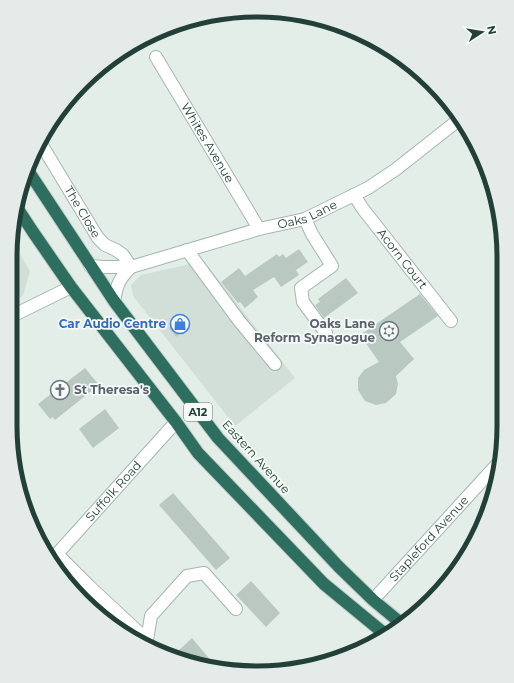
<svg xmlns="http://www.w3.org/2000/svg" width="514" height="683" viewBox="0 0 514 683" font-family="Montserrat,sans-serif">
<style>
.built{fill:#d2ded8}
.building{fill:#b9c9c2}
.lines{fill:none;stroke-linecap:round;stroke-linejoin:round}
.minor-casing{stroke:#a6b6b0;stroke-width:14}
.highway-casing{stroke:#c1cac7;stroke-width:14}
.minor{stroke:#fff;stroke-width:12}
.highway{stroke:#2d6e5f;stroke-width:12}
.labels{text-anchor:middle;stroke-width:3.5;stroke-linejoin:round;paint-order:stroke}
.shield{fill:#f5faf7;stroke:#627871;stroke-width:1}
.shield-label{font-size:11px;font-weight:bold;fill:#234038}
.street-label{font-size:12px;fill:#234038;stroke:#f5faf7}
.shop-label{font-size:12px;font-weight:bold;fill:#366cbe;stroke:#f5faf7;text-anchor:end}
.worship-label{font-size:12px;font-weight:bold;fill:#5b616d;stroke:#f5faf7;text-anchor:end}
.rim{fill:none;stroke:#234038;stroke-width:5}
</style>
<rect width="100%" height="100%" fill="#e4eee9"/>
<!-- built -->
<g class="built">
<polygon points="11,239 30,271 23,296 10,302"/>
<polygon points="204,261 295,378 235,426 133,296 131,285 141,275"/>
</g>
<!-- building -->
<g class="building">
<polygon points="299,249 308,262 296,270 299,275 281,287 274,277 253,290 258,297 245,308 240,302 238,303 221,282 239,268 245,276 277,254 279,257 283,254 286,258"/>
<polygon points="346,278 358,293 324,318 315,305 320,302 318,299"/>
<polygon points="420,294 438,316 400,342 414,359 396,376 398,384 396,394 386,403 376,405 365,401 358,390 358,378 364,370 379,362 360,335"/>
<polygon points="182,318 189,327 176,337 169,328"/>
<polygon points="85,368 99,385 55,420 53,417 50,419 38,404"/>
<polygon points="105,409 119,428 93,448 79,429"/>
<polygon points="173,493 230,558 216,570 159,505"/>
<polygon points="251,581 280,613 266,627 236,595"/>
<polygon points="192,638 218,669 209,668 186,661 178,651"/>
</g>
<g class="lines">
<defs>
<g id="minor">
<path id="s1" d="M156 57 259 229"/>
<path id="s2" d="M43 147 98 238 105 245 116 250 123 255 131 267"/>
<path id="s3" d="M354 195 363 209 451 321"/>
<polyline points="305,219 312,234 332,266 301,288 303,302 326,333"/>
<polyline points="187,250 240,322 275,364"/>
<path id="s4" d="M90 266 104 267H131L259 229 305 219 368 188 395 170 461 118"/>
<path d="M114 301C117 284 119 279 131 267"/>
<polyline points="10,317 71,287"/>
<polyline points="57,554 89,586 147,640"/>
<path id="s5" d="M49 557 57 554 176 422"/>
<path id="s6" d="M373 600 501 460"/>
<polyline points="146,646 151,616 187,576 204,573 236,609"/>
</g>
<g id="highway">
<polyline points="29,172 114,301 218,438 339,567 373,600 402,624"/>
<polyline points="16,206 33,232 71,287 176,422 198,453 324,584 386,635"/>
</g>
</defs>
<!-- minor casing -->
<use href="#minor" class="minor-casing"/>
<!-- highway casing -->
<use href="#highway" class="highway-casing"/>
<!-- minor -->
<use href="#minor" class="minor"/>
<!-- highway -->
<use href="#highway" class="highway"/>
</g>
<!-- icons -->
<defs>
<symbol id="shop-ring" viewBox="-11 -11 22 22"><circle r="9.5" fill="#f5faf7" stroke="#3f7fe0" stroke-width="1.5"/><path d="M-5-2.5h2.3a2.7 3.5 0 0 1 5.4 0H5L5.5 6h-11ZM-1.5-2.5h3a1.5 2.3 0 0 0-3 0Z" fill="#3f7fe0"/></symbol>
<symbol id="synagogue-ring" viewBox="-11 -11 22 22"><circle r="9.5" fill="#f5faf7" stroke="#6b7280" stroke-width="1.5"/><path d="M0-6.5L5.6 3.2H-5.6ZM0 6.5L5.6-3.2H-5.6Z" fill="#6b7280"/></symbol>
<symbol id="church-ring" viewBox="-11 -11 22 22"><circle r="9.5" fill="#f5faf7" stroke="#6b7280" stroke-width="1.5"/><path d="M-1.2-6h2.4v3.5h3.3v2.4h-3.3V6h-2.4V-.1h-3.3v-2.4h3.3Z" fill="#6b7280"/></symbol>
</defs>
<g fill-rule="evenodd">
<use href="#shop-ring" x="169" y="313" width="22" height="22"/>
<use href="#synagogue-ring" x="378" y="320" width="22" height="22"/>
<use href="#church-ring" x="49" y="379" width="22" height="22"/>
</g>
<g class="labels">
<!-- shield labels -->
<rect class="shield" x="184" y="403" width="28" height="18" rx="3"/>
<g class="shield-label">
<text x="198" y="416">A12</text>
</g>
<!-- street labels -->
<g class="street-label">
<text dy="4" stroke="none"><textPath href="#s1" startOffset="100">Whites Avenue</textPath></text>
<text dy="4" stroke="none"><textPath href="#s2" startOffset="76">The Close</textPath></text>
<text dy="4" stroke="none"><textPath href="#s4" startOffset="225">Oaks Lane</textPath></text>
<text dy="4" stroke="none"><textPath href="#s3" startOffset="80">Acorn Court</textPath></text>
<text transform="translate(256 457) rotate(48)" y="4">Eastern Avenue</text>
<text dy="4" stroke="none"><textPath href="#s5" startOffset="93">Suffolk Road</textPath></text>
<text dy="4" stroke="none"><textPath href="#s6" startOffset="83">Stapleford Avenue</textPath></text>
</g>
<!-- shop labels -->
<g class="shop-label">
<text x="166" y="328">Car Audio Centre</text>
</g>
<!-- worship labels -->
<g class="worship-label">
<text x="375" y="328">Oaks Lane<tspan x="375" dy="14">Reform Synagogue</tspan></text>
<text x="74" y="394" text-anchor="start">St Theresa's</text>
</g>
</g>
<!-- crop -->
<path d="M0 0H514V683H0ZM257 17H257A240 240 0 0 1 497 257V426A240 240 0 0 1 257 666H257A240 240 0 0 1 17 426V257A240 240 0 0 1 257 17Z" fill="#e4ebe8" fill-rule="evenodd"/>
<path class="rim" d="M257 17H257A240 240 0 0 1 497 257V426A240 240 0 0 1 257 666H257A240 240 0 0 1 17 426V257A240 240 0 0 1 257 17Z"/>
<!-- north arrow -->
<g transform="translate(482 32) rotate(78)" stroke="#f5faf7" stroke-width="3" paint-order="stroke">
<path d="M0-3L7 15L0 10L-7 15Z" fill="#234038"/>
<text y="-6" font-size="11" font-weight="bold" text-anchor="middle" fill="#234038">N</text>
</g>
</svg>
